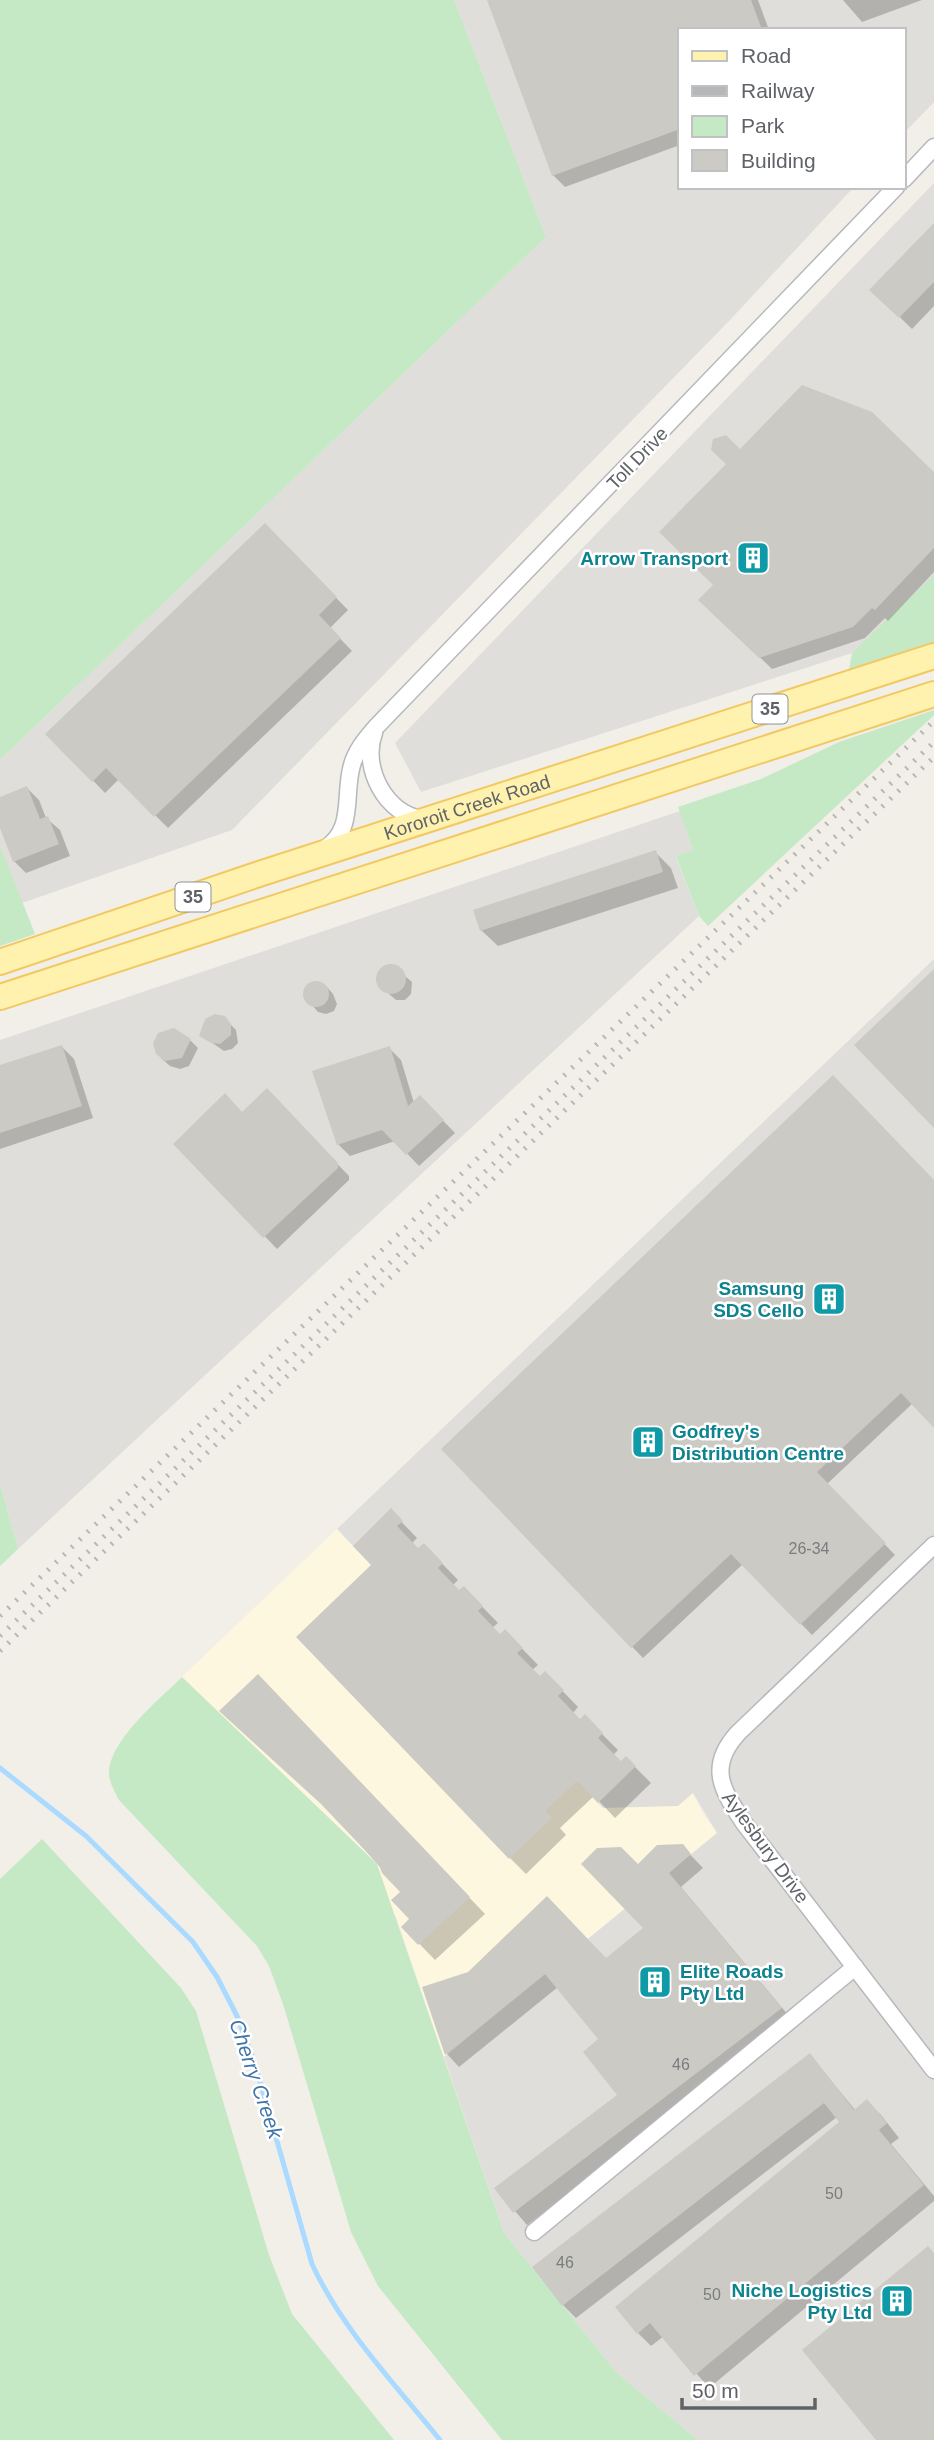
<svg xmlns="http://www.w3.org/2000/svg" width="934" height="2440" viewBox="0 0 934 2440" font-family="Arial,sans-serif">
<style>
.commercial{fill:#fef7e0}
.industrial{fill:#e0deda}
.green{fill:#c5e8c5}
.shadow{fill:#0003}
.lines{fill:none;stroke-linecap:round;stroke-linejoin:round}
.stream{stroke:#aadaff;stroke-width:5}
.building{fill:#cccac5}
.minor-casing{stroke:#b5b8bc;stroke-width:19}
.primary-casing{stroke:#f2c960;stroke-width:28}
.minor{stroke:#fff;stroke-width:16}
.primary{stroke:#fff2af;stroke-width:24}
.rail{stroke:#b6b7b8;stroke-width:5;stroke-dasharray:2 9;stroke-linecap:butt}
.labels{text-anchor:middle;stroke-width:5;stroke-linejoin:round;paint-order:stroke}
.number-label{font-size:16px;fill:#7a7d7f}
.shield{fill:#fff;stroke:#8f9295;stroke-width:2}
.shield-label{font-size:18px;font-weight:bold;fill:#5f6368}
.street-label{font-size:19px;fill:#5f6368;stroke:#fff}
.culture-label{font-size:19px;font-weight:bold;fill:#0d838f;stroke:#fff;text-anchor:end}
.water-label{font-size:21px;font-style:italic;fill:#4174aa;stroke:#fff}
</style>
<rect width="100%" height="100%" fill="#f1efe8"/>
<!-- commercial -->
<polygon class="commercial" points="337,1529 603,1808 693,1793 703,1814 717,1833 444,2057 396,1916 212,1706 182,1677"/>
<!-- industrial -->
<g class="industrial">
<polygon points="454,0 934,0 934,102 904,133 904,30 680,30 680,187 854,187 729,321 232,830 22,903 0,846 0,760 546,237"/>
<polygon points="934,183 934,576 852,653 421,792 395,743"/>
<polygon points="680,811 693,850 676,857 699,916 18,1549 0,1484 0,1040"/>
<polygon points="934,959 934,2440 698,2440 617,2373 504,2233 444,2057 717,1833 693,1793 678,1806 603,1808 337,1529"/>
</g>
<!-- green -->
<g class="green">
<polygon points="0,0 454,0 546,237 0,760"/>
<polygon points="934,575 934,647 848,676 852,653"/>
<polygon points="934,710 934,715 708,926 699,916 676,856 693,850 678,807 761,779 839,742"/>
<polygon points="0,846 35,934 0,946"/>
<polygon points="0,1484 18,1549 0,1566"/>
<path d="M182 1677 377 1864 504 2233 617 2373 698 2440H502L378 2286 351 2232 284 2007 269 1966 257 1946 119 1800C115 1792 109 1782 109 1774 109 1740 159 1700 182 1677Z"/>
<polygon points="42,1839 181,1988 196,2011 269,2255 292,2314 394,2440 0,2440 0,1879"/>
</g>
<!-- shadow -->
<g class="shadow">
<polygon points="489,0 758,0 769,30 680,30 680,145 565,187 553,175"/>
<polygon points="843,0 922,0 862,22"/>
<polygon points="934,231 934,306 912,329 872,290"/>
<polygon points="740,452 934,474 934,572 888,621 885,618 865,638 772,669 701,600 715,585"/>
<polygon points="265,525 348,610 330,628 352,651 168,828 119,779 105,793 48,734"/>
<polygon points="27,788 39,800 46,818 60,830 70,856 26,873 14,861 0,823 0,799"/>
<polygon points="655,852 671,868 678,888 498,946 481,930"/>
<polygon points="393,966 412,982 411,994 405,1000 396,1000 380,986 379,973 385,967"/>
<polygon points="314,982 325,985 333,994 337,1004 334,1011 326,1014 318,1012 305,997 308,986"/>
<polygon points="227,1021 236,1030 238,1043 232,1049 224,1051 201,1035"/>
<polygon points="190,1040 198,1048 189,1066 180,1069 170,1066 161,1058"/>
<polygon points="62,1047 74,1059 93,1118 0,1149 0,1067"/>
<polygon points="389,1048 401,1060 414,1103 420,1097 455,1133 419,1166 395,1141 350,1156 338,1144"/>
<polygon points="267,1091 349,1176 349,1180 277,1249 176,1144 243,1114"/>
<polygon points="934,1182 934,1425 913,1403 827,1484 895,1555 812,1635 743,1564 643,1658 443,1449"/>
<polygon points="391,1511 417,1538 412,1543 419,1550 424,1545 458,1580 453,1585 459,1592 464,1588 498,1623 492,1628 500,1636 505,1631 538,1665 532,1670 540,1678 545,1673 578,1707 573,1713 580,1721 585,1717 618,1750 613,1755 621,1764 626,1758 651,1783 615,1818 594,1796 560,1828 566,1835 526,1874 510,1858 374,1565"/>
<polygon points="274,1692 485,1914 435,1960 403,1927 411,1919 402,1892 333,1814"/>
<polygon points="682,1846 703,1868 681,1887 794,2022 527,2225 496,2189 619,2095 601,2039 558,1987 459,2067 447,2054 425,1988 606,1960 645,1928 638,1867"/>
<polygon points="810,2055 856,2111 867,2101 881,2115 899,2138 891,2144 934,2196 934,2201 709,2388 664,2336 651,2346 638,2333 842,2122 837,2117 576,2318 563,2305"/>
</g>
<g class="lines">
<!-- stream -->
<path class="stream" d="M0 1768 86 1836 193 1942 217 1977 237 2016 255 2064 312 2264C342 2329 395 2384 440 2440"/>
</g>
<!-- building -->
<g class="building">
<polygon points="487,0 751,0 762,30 680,30 680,129 552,176"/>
<polygon points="934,223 934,282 899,318 869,290"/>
<polygon points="802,385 872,412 934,472 934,548 875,610 872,608 853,627 759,658 698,600 713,585 659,532 726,464 711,450 713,439 726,435 740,449"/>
<polygon points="265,523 337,597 319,615 341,638 154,817 106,768 92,782 45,734"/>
<polygon points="27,786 40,819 48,816 59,844 13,862 0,828 0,797"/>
<polygon points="656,850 663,872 480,931 473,910"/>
<circle cx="391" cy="979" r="15"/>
<polygon points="934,969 934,1128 854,1045"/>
<circle cx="316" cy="994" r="13"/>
<polygon points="215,1014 225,1016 231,1024 231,1035 220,1044 211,1043 199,1036 205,1019"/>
<polygon points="174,1028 191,1039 182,1058 165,1061 156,1054 153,1043 158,1033"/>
<polygon points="62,1045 82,1106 0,1133 0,1065"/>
<polygon points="390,1046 408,1106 420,1095 444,1120 406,1155 382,1130 337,1145 312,1071"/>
<polygon points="833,1075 934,1180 934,1428 901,1393 817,1472 886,1543 800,1625 731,1554 631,1648 441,1449"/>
<polygon points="267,1088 338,1163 338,1168 263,1238 173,1144 225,1093 242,1112"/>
<polygon points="391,1508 403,1521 397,1526 418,1548 424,1543 443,1563 438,1568 459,1590 464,1586 483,1606 478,1611 500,1634 505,1629 523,1648 517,1653 540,1676 545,1671 564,1690 558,1696 580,1719 585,1714 603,1733 598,1738 621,1761 626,1756 636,1766 598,1803 577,1781 545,1811 552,1818 509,1859 296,1637 371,1565 353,1546"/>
<polygon points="258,1674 470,1897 418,1945 401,1927 409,1919 391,1900 400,1892 382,1873 379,1865 321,1804 219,1711"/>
<polygon points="683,1844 691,1854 669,1873 782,2008 513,2213 494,2188 617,2095 583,2052 598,2039 545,1974 445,2055 422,1987 468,1972 547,1896 606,1958 643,1928 581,1864 597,1848 621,1847 638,1864 657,1845"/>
<polygon points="810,2053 854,2110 867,2099 887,2123 879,2130 924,2185 694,2376 650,2323 637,2334 615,2307 839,2122 824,2103 562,2306 532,2267"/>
<polygon points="928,2246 934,2253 934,2440 876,2440 802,2350"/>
</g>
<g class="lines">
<defs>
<g id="minor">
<polyline points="904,179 934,147"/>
<path d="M374 733C361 767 386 816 424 819"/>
<path d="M323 850C356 831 343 795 352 765 356 750 366 739 376 727L896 187"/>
<path d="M934 1545 738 1733C707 1767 722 1790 744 1823L934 2070"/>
<polyline points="534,2232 855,1967"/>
</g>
<g id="primary">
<path id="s1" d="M0 962 259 874 934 656"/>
<polyline points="0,997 934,694"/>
</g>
</defs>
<!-- minor casing -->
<use href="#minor" class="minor-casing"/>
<!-- primary casing -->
<use href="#primary" class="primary-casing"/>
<!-- minor -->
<use href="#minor" class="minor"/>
<!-- primary -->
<use href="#primary" class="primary"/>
<!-- rail -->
<g class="rail">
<polyline points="0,1616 934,721"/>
<polyline points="0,1636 934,742"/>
<polyline points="0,1651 934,757"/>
</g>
</g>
<!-- icons -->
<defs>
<symbol id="building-square" viewBox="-11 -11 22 22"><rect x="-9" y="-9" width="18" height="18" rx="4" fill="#0f9aa8" stroke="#fff"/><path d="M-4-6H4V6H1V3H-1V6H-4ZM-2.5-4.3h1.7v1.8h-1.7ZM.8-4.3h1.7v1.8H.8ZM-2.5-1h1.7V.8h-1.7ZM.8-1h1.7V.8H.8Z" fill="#fff"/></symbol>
</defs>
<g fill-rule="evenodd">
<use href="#building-square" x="734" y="539" width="38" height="38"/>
<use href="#building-square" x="810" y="1280" width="38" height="38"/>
<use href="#building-square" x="629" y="1423" width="38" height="38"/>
<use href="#building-square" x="636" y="1963" width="38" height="38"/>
<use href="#building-square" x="878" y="2282" width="38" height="38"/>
</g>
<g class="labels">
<!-- number labels -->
<g class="number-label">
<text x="809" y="1554">26-34</text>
<text x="681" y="2070">46</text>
<text x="834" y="2199">50</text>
<text x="565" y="2268">46</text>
<text x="712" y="2300">50</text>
</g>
<!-- shield labels -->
<g class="shield">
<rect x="752.5" y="694.5" width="35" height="29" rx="5"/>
<rect x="175.5" y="882.5" width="35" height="29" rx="5"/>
</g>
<g class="shield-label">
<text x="770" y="715">35</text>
<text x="193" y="903">35</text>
</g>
<!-- street labels -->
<g class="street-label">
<text transform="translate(637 458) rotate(-46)" y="7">Toll Drive</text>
<text dy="7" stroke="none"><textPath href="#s1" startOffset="492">Kororoit Creek Road</textPath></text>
<text transform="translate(766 1847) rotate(54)" y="7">Aylesbury Drive</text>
</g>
<!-- culture labels -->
<g class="culture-label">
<text x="728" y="565">Arrow Transport</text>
<text x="804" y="1295">Samsung<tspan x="804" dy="22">SDS Cello</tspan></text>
<text x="672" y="1438" text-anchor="start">Godfrey's<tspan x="672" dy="22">Distribution Centre</tspan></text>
<text x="680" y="1978" text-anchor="start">Elite Roads<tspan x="680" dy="22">Pty Ltd</tspan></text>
<text x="872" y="2297">Niche Logistics<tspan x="872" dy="22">Pty Ltd</tspan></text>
</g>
<!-- water labels -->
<g class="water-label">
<text transform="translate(256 2079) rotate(71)" y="7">Cherry Creek</text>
</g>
</g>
<!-- legend -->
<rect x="678" y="28" width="228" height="161" fill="#ffffff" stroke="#bfc1c3" stroke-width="2"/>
<rect x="692" y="51" width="35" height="10" fill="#fff2af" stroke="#bfc1c3" stroke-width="2"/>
<text x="741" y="63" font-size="21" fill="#5f6368">Road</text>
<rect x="692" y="86" width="35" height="10" fill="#b6b7b8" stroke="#bfc1c3" stroke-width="2"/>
<text x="741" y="98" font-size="21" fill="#5f6368">Railway</text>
<rect x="692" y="116" width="35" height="21" fill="#c5e8c5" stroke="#bfc1c3" stroke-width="2"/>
<text x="741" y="133" font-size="21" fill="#5f6368">Park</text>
<rect x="692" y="150" width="35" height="21" fill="#cccac5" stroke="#bfc1c3" stroke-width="2"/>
<text x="741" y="168" font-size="21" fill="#5f6368">Building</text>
<!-- scale -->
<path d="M682 2398v10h133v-10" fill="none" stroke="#5f6368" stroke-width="3.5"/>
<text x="692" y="2398" font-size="21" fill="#5f6368" stroke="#ffffff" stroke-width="5" paint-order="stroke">50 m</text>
</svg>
